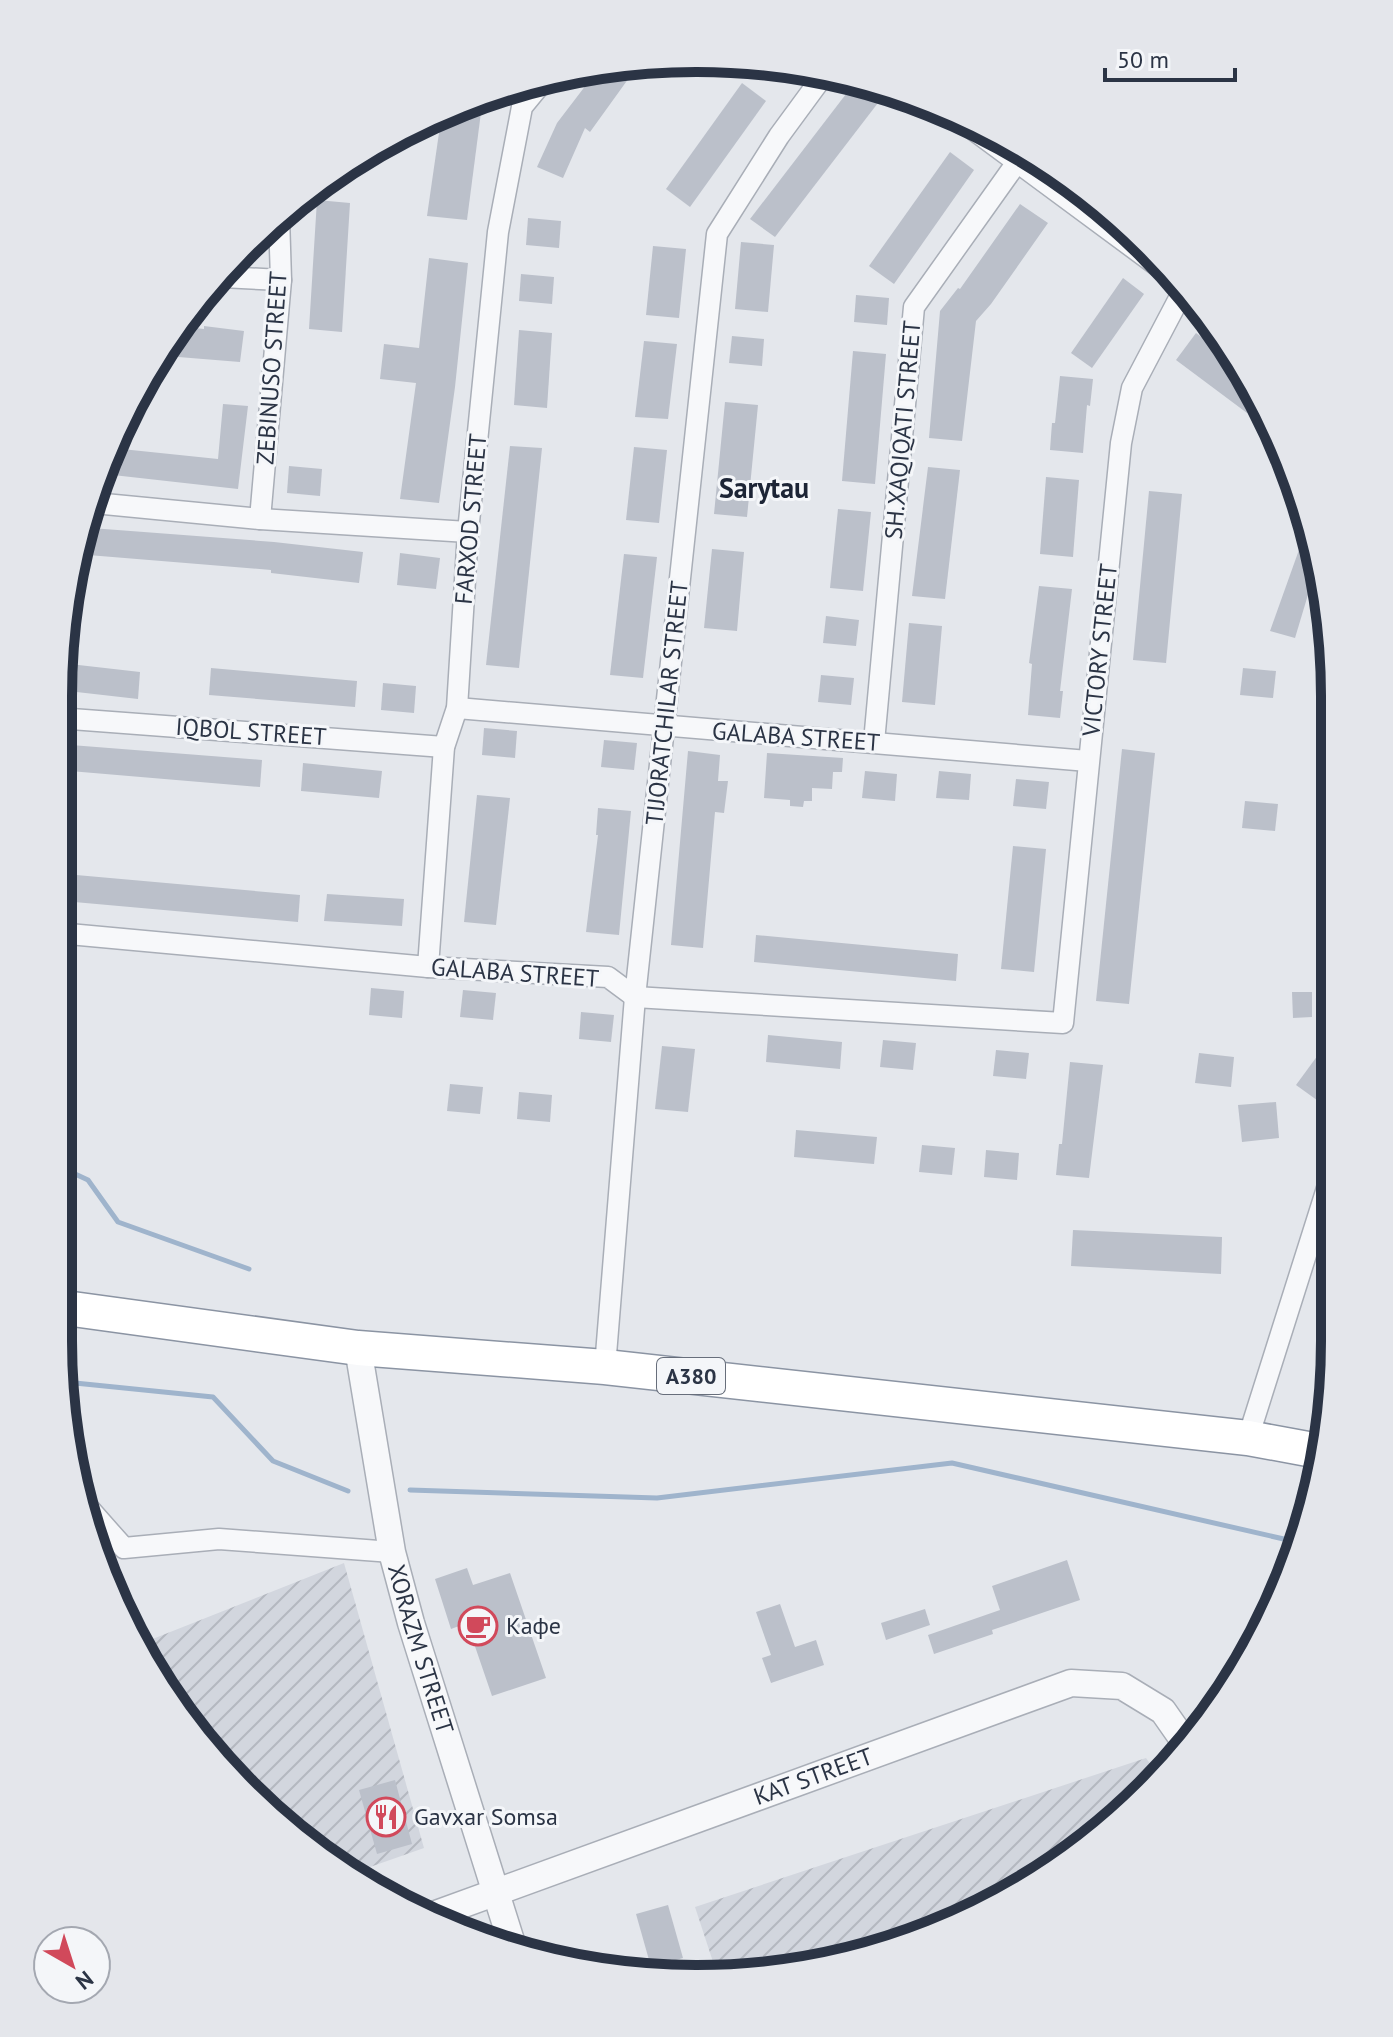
<svg xmlns="http://www.w3.org/2000/svg" width="1393" height="2037" viewBox="0 0 1393 2037" font-family="'PT Sans',sans-serif">
<style>
.industrial{fill:url(#industrial-furrows)}
.lines{fill:none;stroke-linecap:round;stroke-linejoin:round}
.stream{stroke:#9fb4cc;stroke-width:5}
.building{fill:#bbc0ca}
.minor-casing{stroke:#a9aeb7;stroke-width:23}
.tertiary-casing{stroke:#a9aeb7;stroke-width:29}
.trunk-casing{stroke:#8b94a3;stroke-width:37}
.minor{stroke:#f7f8fa;stroke-width:20}
.tertiary{stroke:#f7f8fa;stroke-width:26}
.trunk{stroke:#fff;stroke-width:34}
.labels{text-anchor:middle;stroke-width:6;stroke-linejoin:round;paint-order:stroke}
.shield{fill:#f4f6f9;stroke:#676e7b;stroke-width:2}
.shield-label{font-size:22px;font-weight:bold;fill:#2b3445}
.street-label{font-size:24px;fill:#2b3445;stroke:#f4f6f9}
.poi-label{font-size:24px;fill:#2b3445;stroke:#f4f6f9;text-anchor:start}
.quarter-label{font-size:28px;font-weight:bold;fill:#1d2536;stroke:#f4f6f9}
.rim{fill:none;stroke:#2b3445;stroke-width:10}
</style>
<defs>
<pattern id="industrial-furrows" width="10" height="10" patternUnits="userSpaceOnUse" patternTransform="scale(2)"><rect width="10" height="10" fill="#d2d6de"/><path d="M-1 1l2-2M0 10L10 0M9 11l2-2" fill="none" stroke="#b4b8c0"/></pattern>
</defs>
<rect width="100%" height="100%" fill="#e4e7ec"/>
<!-- industrial -->
<g class="industrial">
<polygon points="344,1563 424,1848 353,1873 307,1847 166,1696 140,1644"/>
<polygon points="1146,1758 1159,1776 1148,1792 1015,1894 822,1967 717,1974 695,1907"/>
</g>
<g class="lines">
<!-- stream -->
<g class="stream">
<polyline points="58,1166 88,1180 118,1222 249,1269"/>
<polyline points="65,1382 213,1397 273,1461 348,1491"/>
<polyline points="410,1490 657,1498 952,1463 1297,1542"/>
</g>
</g>
<!-- building -->
<g class="building">
<polygon points="639,64 590,132 585,128 563,178 537,167 557,123 599,68"/>
<polygon points="856,81 881,99 775,237 750,219"/>
<polygon points="742,83 766,101 690,207 666,189"/>
<polygon points="483,97 467,220 427,216 442,112"/>
<polygon points="950,152 974,170 894,284 869,266"/>
<polygon points="317,200 350,203 342,332 309,329"/>
<polygon points="1020,204 1048,223 991,304 976,321 962,441 929,438 940,311 958,288 960,289"/>
<polygon points="528,218 561,221 559,248 526,245"/>
<polygon points="741,242 774,245 768,312 735,309"/>
<polygon points="653,246 686,249 679,318 646,315"/>
<polygon points="429,258 468,263 455,387 439,503 400,499 416,383 380,379 384,344 419,348"/>
<polygon points="521,274 554,277 552,304 519,301"/>
<polygon points="1123,278 1144,294 1092,368 1071,353"/>
<polygon points="856,295 889,298 887,325 854,322"/>
<polygon points="204,326 244,331 240,362 166,356 186,327 204,329"/>
<polygon points="519,330 552,333 547,408 514,405"/>
<polygon points="1196,333 1241,367 1258,399 1247,413 1176,360"/>
<polygon points="732,336 764,339 762,366 729,363"/>
<polygon points="644,341 677,344 668,419 635,417"/>
<polygon points="853,351 886,354 875,484 842,481"/>
<polygon points="1060,376 1093,379 1090,406 1087,405 1083,453 1050,450 1052,423 1055,423"/>
<polygon points="725,402 758,405 747,517 714,514"/>
<polygon points="223,404 248,406 238,489 104,474 112,448 218,459"/>
<polygon points="510,446 542,448 519,668 486,665"/>
<polygon points="634,447 667,450 659,523 626,520"/>
<polygon points="289,466 322,469 320,496 287,493"/>
<polygon points="928,467 960,470 945,599 912,596"/>
<polygon points="1046,477 1079,480 1073,557 1040,554"/>
<polygon points="1149,491 1182,494 1166,663 1133,660"/>
<polygon points="838,509 871,512 863,591 830,588"/>
<polygon points="91,528 274,542 363,552 359,583 271,573 271,570 88,555"/>
<polygon points="1300,547 1317,553 1319,558 1295,638 1270,631"/>
<polygon points="712,549 744,552 737,631 704,628"/>
<polygon points="400,553 440,558 436,589 397,585"/>
<polygon points="624,554 657,557 643,678 610,675"/>
<polygon points="1039,586 1072,589 1060,691 1063,691 1060,718 1028,715 1032,664 1029,663"/>
<polygon points="826,616 859,620 856,646 823,643"/>
<polygon points="909,623 942,626 935,705 902,702"/>
<polygon points="61,663 140,672 138,699 59,690"/>
<polygon points="211,668 357,681 355,707 209,695"/>
<polygon points="1243,668 1276,671 1273,698 1240,695"/>
<polygon points="821,675 854,678 851,705 818,702"/>
<polygon points="383,683 416,686 414,713 381,710"/>
<polygon points="484,728 517,731 515,758 482,755"/>
<polygon points="604,740 637,743 634,770 601,767"/>
<polygon points="58,744 262,760 260,787 58,770"/>
<polygon points="1122,749 1155,753 1129,1004 1096,1001"/>
<polygon points="688,751 720,755 718,781 728,781 724,813 715,812 703,948 671,945"/>
<polygon points="767,753 843,758 842,772 833,772 832,789 812,788 812,801 804,801 803,807 790,806 790,800 764,798"/>
<polygon points="303,763 382,771 379,798 301,791"/>
<polygon points="865,771 897,774 895,801 862,798"/>
<polygon points="939,771 971,774 969,800 936,798"/>
<polygon points="1016,779 1049,782 1046,809 1013,806"/>
<polygon points="477,795 510,798 496,925 464,922"/>
<polygon points="1245,801 1278,804 1275,831 1242,828"/>
<polygon points="598,808 631,811 619,935 586,932 598,835 596,835"/>
<polygon points="1013,846 1046,849 1034,972 1001,969"/>
<polygon points="65,874 300,895 298,922 63,901"/>
<polygon points="327,894 404,899 402,926 324,921"/>
<polygon points="756,935 958,954 956,981 754,962"/>
<polygon points="371,988 404,991 402,1018 369,1015"/>
<polygon points="463,990 496,993 493,1020 460,1017"/>
<polygon points="1292,992 1312,992 1312,1017 1293,1018"/>
<polygon points="581,1012 614,1015 611,1042 579,1039"/>
<polygon points="768,1035 842,1042 840,1069 766,1062"/>
<polygon points="883,1040 916,1043 913,1070 880,1067"/>
<polygon points="662,1046 695,1049 688,1112 655,1109"/>
<polygon points="996,1050 1029,1053 1026,1079 993,1076"/>
<polygon points="1199,1053 1234,1057 1231,1087 1195,1083"/>
<polygon points="1318,1055 1335,1067 1335,1084 1321,1103 1296,1085"/>
<polygon points="1070,1062 1103,1065 1089,1178 1056,1175 1059,1144 1062,1144"/>
<polygon points="450,1084 483,1087 480,1114 447,1111"/>
<polygon points="519,1092 552,1095 550,1122 517,1119"/>
<polygon points="1276,1102 1279,1138 1242,1142 1238,1105"/>
<polygon points="796,1130 877,1137 874,1164 794,1157"/>
<polygon points="922,1145 955,1148 952,1175 919,1172"/>
<polygon points="986,1150 1019,1153 1017,1180 984,1177"/>
<polygon points="1073,1230 1222,1237 1221,1274 1071,1266"/>
<polygon points="1067,1560 1080,1600 992,1630 993,1634 934,1654 928,1635 1000,1610 992,1586"/>
<polygon points="467,1568 473,1585 510,1573 546,1678 492,1696 467,1623 451,1629 435,1579"/>
<polygon points="780,1604 795,1647 816,1640 824,1665 771,1683 762,1658 771,1655 756,1612"/>
<polygon points="925,1609 930,1625 886,1640 881,1623"/>
<polygon points="395,1780 412,1844 377,1854 359,1790"/>
<polygon points="668,1905 683,1958 651,1967 636,1914"/>
</g>
<g class="lines">
<defs>
<g id="minor">
<polyline points="948,111 1178,281"/>
<polyline points="222,277 281,280"/>
<polyline points="94,503 260,519 468,532"/>
<polyline points="260,519 281,280 279,217"/>
<polyline points="457,708 1088,761"/>
<polyline points="58,718 444,747"/>
<polyline points="874,742 914,307 1025,151"/>
<polyline points="58,933 428,967 608,977 635,997 1063,1023 1121,443 1132,388 1184,289"/>
<polyline points="428,967 444,747 457,708 468,532 498,232 522,107 545,79"/>
<polyline points="605,1367 635,997 717,234 779,136 826,72"/>
<polyline points="1248,1438 1329,1182 1335,1172"/>
<polyline points="85,1504 124,1548 219,1539 392,1552"/>
</g>
<g id="tertiary">
<path id="s1" d="M358 1348 392 1552 411 1623 512 1944"/>
<path id="s2" d="M428 1917 1071 1683 1122 1686 1163 1711 1184 1741"/>
</g>
<polyline id="trunk" points="58,1307 358,1348 605,1367 1248,1438 1324,1452"/>
</defs>
<!-- minor casing -->
<use href="#minor" class="minor-casing"/>
<!-- tertiary casing -->
<use href="#tertiary" class="tertiary-casing"/>
<!-- trunk casing -->
<use href="#trunk" class="trunk-casing"/>
<!-- minor -->
<use href="#minor" class="minor"/>
<!-- tertiary -->
<use href="#tertiary" class="tertiary"/>
<!-- trunk -->
<use href="#trunk" class="trunk"/>
</g>
<!-- icons -->
<defs>
<symbol id="cafe-ring" viewBox="-11 -11 22 22"><circle r="9.5" fill="#f4f6f9" stroke="#d1495b" stroke-width="1.5"/><path d="M-5.5-4.5H6V0H3Q3 3.5 0 3.5H-2.5Q-5.5 3.5-5.5 0ZM3-3.2v2h1.7v-2ZM-6 4.5H4V6H-6Z" fill="#d1495b"/></symbol>
<symbol id="restaurant-ring" viewBox="-11 -11 22 22"><circle r="9.5" fill="#f4f6f9" stroke="#d1495b" stroke-width="1.5"/><path d="M-5-6h1v4h1v-4h1v4h1v-4h1v5L-1.5 .5V6h-2V.5L-5-1ZM5-6V6H3V1.5H1.5Q1.5-4 5-6Z" fill="#d1495b"/></symbol>
</defs>
<g fill-rule="evenodd">
<use href="#cafe-ring" x="456" y="1604" width="44" height="44"/>
<use href="#restaurant-ring" x="364" y="1795" width="44" height="44"/>
</g>
<g class="labels">
<!-- shield labels -->
<rect class="shield" x="657" y="1358" width="68" height="36" rx="6"/>
<g class="shield-label">
<text x="691" y="1384">A380</text>
</g>
<!-- street labels -->
<g class="street-label">
<text transform="translate(272 368) rotate(-86)" y="8">ZEBINUSO STREET</text>
<text transform="translate(903 430) rotate(-85)" y="8">SH.XAQIQATI STREET</text>
<text transform="translate(471 519) rotate(-85)" y="8">FARXOD STREET</text>
<text transform="translate(1100 650) rotate(-84)" y="8">VICTORY STREET</text>
<text transform="translate(667 703) rotate(-84)" y="8">TIJORATCHILAR STREET</text>
<text transform="translate(251 732) rotate(4)" y="8">IQBOL STREET</text>
<text transform="translate(796 737) rotate(4)" y="8">GALABA STREET</text>
<text transform="translate(515 973) rotate(4)" y="8">GALABA STREET</text>
<text dy="8" stroke="none"><textPath href="#s1" startOffset="308">XORAZM STREET</textPath></text>
<text dy="8" stroke="none"><textPath href="#s2" startOffset="410">KAT STREET</textPath></text>
</g>
<!-- poi labels -->
<g class="poi-label">
<text x="506" y="1634">Кафе</text>
<text x="414" y="1825">Gavxar Somsa</text>
</g>
<!-- quarter labels -->
<g class="quarter-label">
<text x="764" y="498">Sarytau</text>
</g>
</g>
<!-- crop -->
<path d="M0 0H1393V2037H0ZM696 72H697A624 624 0 0 1 1321 696V1341A624 624 0 0 1 697 1965H696A624 624 0 0 1 72 1341V696A624 624 0 0 1 696 72Z" fill="#e4e6eb" fill-rule="evenodd"/>
<path class="rim" d="M696 72H697A624 624 0 0 1 1321 696V1341A624 624 0 0 1 697 1965H696A624 624 0 0 1 72 1341V696A624 624 0 0 1 696 72Z"/>
<!-- north arrow -->
<g transform="translate(72 1965) rotate(141)"><circle r="38" fill="#f4f6f9" stroke="#a4a8b1" stroke-width="2"/>
<path d="M0-6L14 30L0 20L-14 30Z" fill="#d1495b"/>
<text y="-12" font-size="22" font-weight="bold" text-anchor="middle" fill="#2b3445">N</text>
</g>
<!-- scale -->
<path d="M1105 68v12h130v-12" fill="none" stroke="#2b3445" stroke-width="4"/>
<text x="1117" y="68" font-size="24" fill="#2b3445" stroke="#f4f6f9" stroke-width="6" paint-order="stroke">50 m</text>
</svg>
